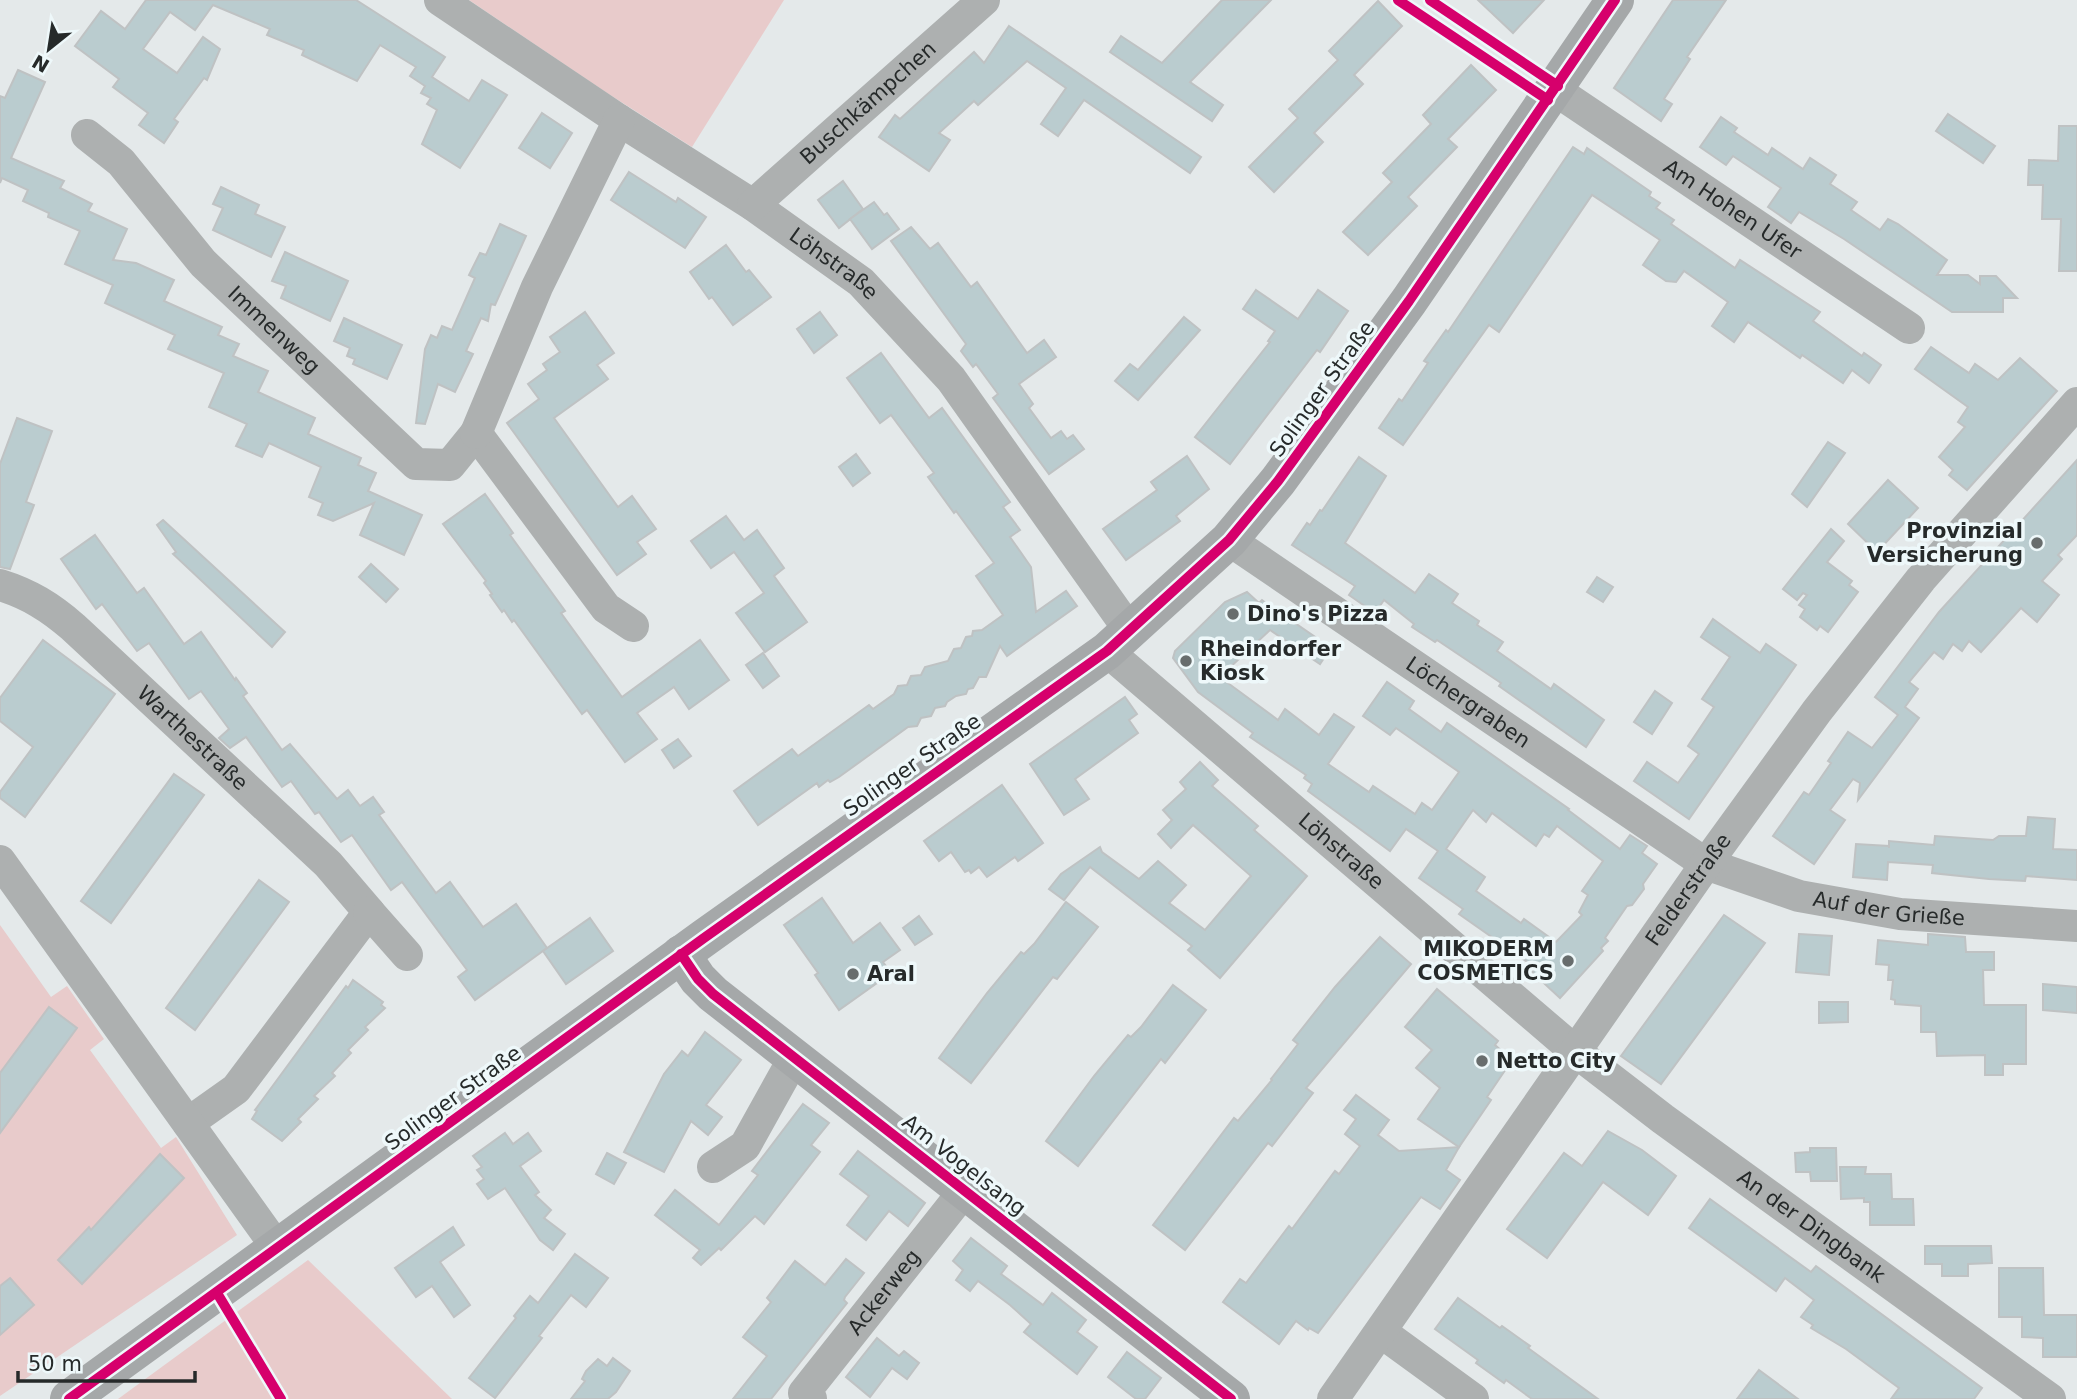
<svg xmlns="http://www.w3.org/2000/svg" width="2077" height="1399" viewBox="0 0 2077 1399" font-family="'DejaVu Sans',sans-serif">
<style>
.green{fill:#e8cbcb}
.building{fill:#bacccf;stroke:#bfc2c3;stroke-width:2;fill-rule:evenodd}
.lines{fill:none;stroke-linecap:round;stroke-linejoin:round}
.minor{stroke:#adb0b0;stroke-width:32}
.major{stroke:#a5a8a9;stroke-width:38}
.cycleway-casing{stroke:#eef8fa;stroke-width:15}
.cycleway{stroke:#d6006c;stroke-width:10}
.poi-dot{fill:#686d6d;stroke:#eef8fa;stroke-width:2.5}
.labels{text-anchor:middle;stroke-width:7;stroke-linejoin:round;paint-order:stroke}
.street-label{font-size:21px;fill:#262a2a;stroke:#eef8fa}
.poi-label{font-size:21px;font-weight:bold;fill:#262a2a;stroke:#eef8fa;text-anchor:start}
</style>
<rect width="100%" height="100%" fill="#e4e9ea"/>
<!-- green -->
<g class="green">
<polygon points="469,0 784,0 692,147 607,93"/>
<polygon points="0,925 51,997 67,986 104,1039 90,1050 161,1148 176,1137 237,1235 0,1396"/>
<polygon points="308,1260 452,1399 118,1399"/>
</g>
<!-- building -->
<g class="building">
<polygon points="146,0 356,0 445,57 432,77 469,101 482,80 507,95 460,168 422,144 437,110 427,104 431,98 421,93 425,86 410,76 416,67 380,45 357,81 302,55 304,50 267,35 270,29 213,5 195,30 170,12 143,49 177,73 203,37 220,49 207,80 204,78 174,119 178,122 164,143 139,125 148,113 113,87 119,79 75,46 101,11 125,29"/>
<polygon points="1222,0 1271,0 1190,82 1223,105 1212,121 1110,52 1121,36 1162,63"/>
<polygon points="1478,0 1544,0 1513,33"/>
<polygon points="1673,0 1726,0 1687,57 1690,59 1664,99 1672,104 1661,121 1614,88"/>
<polygon points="1378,1 1402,26 1354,75 1363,84 1314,133 1323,142 1274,192 1249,167 1298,118 1289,109 1338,60 1329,51"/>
<polygon points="1009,26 1201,157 1190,173 1084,100 1058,136 1041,124 1066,88 1027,61 978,105 974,101 939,133 950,140 929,171 879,137 895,115 900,119 974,52 984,63"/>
<polygon points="1471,65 1496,90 1448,139 1457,147 1408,197 1417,206 1368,255 1343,232 1392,182 1383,173 1431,124 1423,115"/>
<polygon points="18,70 45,82 11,158 64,181 60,188 92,204 88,211 127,229 113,260 136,263 174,280 164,301 222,327 218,335 239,344 233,356 268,371 258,392 315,418 308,434 361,458 358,465 376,473 368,491 422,515 404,555 360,535 374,503 333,521 318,515 323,503 309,497 321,467 269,443 262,457 236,446 247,424 209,407 224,373 168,349 175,335 105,303 113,285 65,264 80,231 48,217 49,213 23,201 28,190 2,178 0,183 0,96 5,98"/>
<polygon points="542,113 572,133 550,168 519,148"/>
<polygon points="1948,114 1995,146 1983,163 1936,131"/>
<polygon points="1721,117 1737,128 1734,132 1768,155 1772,148 1803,169 1810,158 1836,175 1830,184 1857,202 1851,210 1880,230 1888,219 1898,224 1947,260 1937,275 1968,275 1980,284 1980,276 1996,276 2017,298 2003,298 2003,312 1952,312 1844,239 1799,212 1791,223 1768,207 1781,188 1733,156 1726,165 1700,147"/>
<polygon points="2059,126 2077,126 2077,271 2059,271 2061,219 2042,219 2043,185 2028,185 2029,160 2058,161"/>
<polygon points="1573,147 1584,154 1587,148 1651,192 1649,196 1660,203 1656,208 1674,220 1671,224 1735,268 1740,260 1820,312 1813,321 1862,356 1864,353 1881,365 1869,383 1852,370 1843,383 1802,355 1800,358 1748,322 1734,342 1712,326 1728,302 1684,271 1676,282 1666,281 1643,265 1660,240 1592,195 1499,332 1489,325 1403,445 1379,428 1399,399 1402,401 1428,363 1424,361 1446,330 1448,332"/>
<polygon points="629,172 676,202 678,198 706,217 685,248 611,200"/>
<polygon points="843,181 863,209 839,228 818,200"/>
<polygon points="221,187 259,205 255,214 285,227 271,257 213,230 223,208 213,204"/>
<polygon points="874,202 884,215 887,213 899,229 872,249 850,219"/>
<polygon points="500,224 526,236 495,305 491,304 488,321 481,318 466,351 473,354 455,392 438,384 425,424 416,423 425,349 431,335 437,338 442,326 452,330 475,278 469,275 480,253 486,255"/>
<polygon points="911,227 930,249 938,243 971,287 977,282 1027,353 1044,340 1056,357 1019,384 1033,404 1029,408 1051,438 1061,431 1067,439 1073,435 1084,449 1049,474 993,398 998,394 976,364 973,367 961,351 966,344 891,241"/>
<polygon points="726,245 746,272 749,270 771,297 733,325 712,297 709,299 690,272"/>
<polygon points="285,252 348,281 330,321 281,298 286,286 272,281"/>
<polygon points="1256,290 1298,319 1318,290 1348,311 1320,352 1317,350 1230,464 1195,437 1270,342 1268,341 1275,331 1243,309"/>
<polygon points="585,312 614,353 597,365 608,379 554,418 618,507 632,496 656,529 637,542 646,554 617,575 507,423 539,399 528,384 547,370 543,364 560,352 550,337"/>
<polygon points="820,312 837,335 814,353 797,329"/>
<polygon points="1184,317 1200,330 1138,400 1115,381 1130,364 1138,370"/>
<polygon points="344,318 402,345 387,379 353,364 355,359 347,356 350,348 334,341"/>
<polygon points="1931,347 1969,373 1975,364 1998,380 2020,358 2057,391 1967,490 1949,475 1953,470 1939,457 1965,427 1958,422 1968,407 1915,369"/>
<polygon points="881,353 929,418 942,408 1010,502 1003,507 1020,530 1010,537 1031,567 1036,612 1066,591 1077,606 1007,656 1000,646 986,677 979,677 973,688 968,689 966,694 956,696 947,702 945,706 935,708 931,716 921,718 917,726 908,727 839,777 830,782 828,780 819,787 817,783 758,825 734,791 792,749 798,756 869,705 873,709 894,694 898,686 907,685 911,676 921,675 925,667 948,661 954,649 961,648 966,637 972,636 973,631 982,630 1003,615 976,576 994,563 956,511 954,513 928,477 934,473 891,415 880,423 847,378"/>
<polygon points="17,418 52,431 26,502 34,505 10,569 0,567 0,464"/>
<polygon points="1828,442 1845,453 1807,507 1792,494"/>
<polygon points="856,454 870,473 853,486 839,467"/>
<polygon points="1187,456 1209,489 1176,516 1180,521 1126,560 1103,529 1157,490 1151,482"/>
<polygon points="1359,457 1386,476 1345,543 1415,593 1429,574 1458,594 1452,603 1479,621 1477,625 1503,642 1497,651 1551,689 1554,684 1604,720 1586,747 1499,686 1501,683 1437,640 1435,642 1412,627 1414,624 1384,600 1375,613 1349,595 1355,586 1292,545 1307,523 1310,525 1320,510 1322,511"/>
<polygon points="2077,460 2077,535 2058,555 2062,559 2042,581 2059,595 2037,622 2021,608 1981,652 1969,641 1962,651 1953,644 1943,659 1934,652 1909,682 1918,689 1905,707 1919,718 1858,800 1860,783 1853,779 1830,810 1845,820 1814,864 1773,836 1804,792 1809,795 1831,763 1828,761 1848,732 1872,748 1898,715 1875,697 1939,612"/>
<polygon points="1888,480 1918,508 1877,552 1848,524"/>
<polygon points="485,494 513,533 510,535 565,611 561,613 622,697 700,640 729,680 689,709 674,687 637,713 657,739 625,762 587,710 582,714 514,620 512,622 504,610 502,612 490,595 492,594 484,583 486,581 443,524"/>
<polygon points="726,516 744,540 757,530 784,568 774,576 807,622 765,652 736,613 764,593 734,552 711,568 691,541"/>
<polygon points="163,520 285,632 272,647 173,554 176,552 157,525"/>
<polygon points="1831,529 1844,541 1827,562 1852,581 1849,585 1858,592 1828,632 1820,626 1817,630 1800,617 1805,609 1799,605 1807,595 1803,593 1797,600 1783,589"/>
<polygon points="95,535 137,593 144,588 184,644 201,632 235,680 236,678 247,693 243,696 282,750 290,744 337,799 348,790 360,806 373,797 384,812 379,815 436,893 450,882 483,927 516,904 547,948 475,1000 458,977 467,970 402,882 391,890 352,835 341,842 319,812 315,814 291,781 282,787 246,737 230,748 219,738 229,729 201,691 189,699 149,643 137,651 102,604 96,609 61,559"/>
<polygon points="371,564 398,589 386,602 359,577"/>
<polygon points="1597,577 1613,587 1603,602 1587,592"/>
<path d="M1247 592 1259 603 1262 600 1291 623 1292 621 1318 639 1315 642 1328 652 1320 664 1270 630 1226 671 1227 672 1221 678 1278 720 1285 709 1319 735 1334 714 1354 727 1328 764 1369 792 1373 786 1415 814 1422 803 1432 810 1459 772 1396 728 1390 735 1363 716 1387 682 1414 701 1409 709 1441 732 1447 723 1569 809 1568 810 1620 849 1630 835 1647 846 1642 853 1657 864 1643 884 1644 889 1632 905 1627 906 1605 938 1608 941 1601 948 1603 951 1560 998 1532 972 1536 968 1459 914 1463 909 1419 878 1438 851 1406 829 1390 851 1308 791 1312 784 1304 778 1306 775 1250 737 1253 733 1198 692 1173 658 1175 651 1225 602ZM1473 810 1486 822 1492 813 1536 846 1544 834 1549 837 1557 826 1603 861 1582 891 1588 895 1579 912 1582 915 1556 942 1524 919 1521 923 1476 891 1485 877 1446 849Z"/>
<polygon points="1713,619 1760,653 1766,644 1796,665 1689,819 1634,781 1647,762 1678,783 1699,754 1688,746 1714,707 1702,699 1730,657 1701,637"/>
<polygon points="43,640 115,694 25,817 0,798 0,792 33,747 0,721 0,698"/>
<polygon points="763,653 779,676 763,688 746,665"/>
<polygon points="1655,691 1672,703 1652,734 1634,722"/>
<polygon points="1125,697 1137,714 1129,720 1138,733 1075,779 1089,799 1064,815 1030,764"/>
<polygon points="678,739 691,756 674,768 662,750"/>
<polygon points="1200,762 1218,780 1212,786 1258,826 1254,830 1307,876 1220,978 1188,950 1192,946 1090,867 1064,900 1049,889 1061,874 1100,847 1102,852 1139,879 1158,861 1186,885 1169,903 1205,930 1251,876 1193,825 1171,848 1158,834 1172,820 1163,810 1186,789 1180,782"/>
<polygon points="174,774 204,795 111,923 81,901"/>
<polygon points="1002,785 1043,843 1018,861 1015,857 987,877 979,867 971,873 969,870 965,872 951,852 939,861 924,841"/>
<polygon points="2028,817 2055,819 2053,849 2077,850 2077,880 2026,876 2025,881 1989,879 1932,873 1933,865 1888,862 1887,880 1853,877 1856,844 1889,846 1889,848 1889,841 1934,845 1935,836 1993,840 1999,836 2026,836"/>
<polygon points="259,880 289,902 195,1030 166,1008"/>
<polygon points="822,898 853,943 880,923 900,950 883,962 891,973 839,1010 815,975 818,973 784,925"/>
<polygon points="1066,902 1098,927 1057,979 1053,977 971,1083 939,1058 987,993 1021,952 1024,954 1034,944"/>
<polygon points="1724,915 1765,943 1661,1084 1621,1056"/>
<polygon points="919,916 932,934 915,945 903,928"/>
<polygon points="590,918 613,951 566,984 543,951"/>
<polygon points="1799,934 1832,936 1829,975 1796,972"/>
<polygon points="1928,934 1965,937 1966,952 1994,952 1994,970 1983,970 1984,1005 2026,1005 2026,1064 2003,1064 2003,1075 1985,1075 1985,1055 1937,1056 1936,1032 1921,1032 1921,1006 1895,1004 1895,1000 1891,999 1893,980 1888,980 1889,965 1876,964 1878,940 1928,945"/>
<polygon points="1380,937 1411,964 1306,1088 1313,1093 1272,1146 1268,1143 1185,1250 1153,1225 1234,1118 1238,1121 1272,1080 1271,1079 1298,1044 1293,1040 1335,987"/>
<polygon points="353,980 383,1002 381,1005 385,1008 365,1027 368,1030 348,1050 351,1053 332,1073 335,1076 314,1096 318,1099 298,1119 301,1122 282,1141 252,1119 257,1111 255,1110 346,986 348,988"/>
<polygon points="2043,984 2077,987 2077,1013 2043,1010"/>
<polygon points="1173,985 1206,1010 1165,1063 1161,1059 1078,1166 1046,1141 1094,1076 1128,1035 1131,1037 1141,1027"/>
<polygon points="1437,989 1498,1041 1495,1045 1512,1060 1487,1097 1491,1100 1459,1147 1418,1119 1440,1088 1416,1068 1432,1050 1405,1027"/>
<polygon points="1819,1002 1848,1002 1848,1022 1819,1023"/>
<polygon points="49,1007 77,1028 0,1133 0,1073"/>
<polygon points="705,1032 741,1060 706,1105 722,1117 708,1135 691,1121 664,1172 624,1152 664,1074 682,1051 688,1056"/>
<polygon points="1356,1095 1389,1120 1378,1135 1399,1151 1459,1147 1446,1170 1460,1180 1440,1209 1421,1197 1318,1333 1309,1328 1308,1330 1296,1321 1279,1344 1223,1302 1240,1279 1246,1283 1289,1226 1292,1229 1335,1171 1339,1174 1360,1146 1345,1134 1356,1119 1344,1110"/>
<polygon points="803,1104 829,1123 811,1145 820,1152 764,1224 755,1216 721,1250 719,1248 701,1265 693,1258 700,1250 655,1215 675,1190 719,1225 758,1175 752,1171"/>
<polygon points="1608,1131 1642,1150 1676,1176 1648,1215 1603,1182 1547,1258 1507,1229 1564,1153 1582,1166"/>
<polygon points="505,1133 513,1144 528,1133 541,1151 520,1166 539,1192 535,1195 551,1210 544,1218 565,1234 553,1250 540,1240 505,1188 488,1199 477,1184 484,1179 477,1170 482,1167 473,1156"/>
<polygon points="1810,1148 1836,1148 1837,1181 1811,1181 1810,1172 1796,1172 1795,1153 1810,1152"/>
<polygon points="858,1151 925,1203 908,1226 889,1211 866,1240 847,1225 869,1196 840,1174"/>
<polygon points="607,1153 626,1163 614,1184 596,1174"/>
<polygon points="160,1154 184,1178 82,1284 58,1260 89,1227 91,1230"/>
<polygon points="1840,1167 1866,1167 1865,1174 1891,1174 1892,1199 1913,1199 1914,1225 1870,1225 1870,1202 1864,1202 1864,1198 1841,1199"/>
<polygon points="1710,1199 1811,1272 1816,1266 1982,1388 1974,1399 1891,1399 1899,1388 1846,1349 1811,1328 1813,1325 1801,1317 1814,1300 1785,1278 1776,1291 1689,1228"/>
<polygon points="453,1227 464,1245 440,1262 470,1305 454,1317 432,1286 416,1297 395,1268"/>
<polygon points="971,1238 1007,1266 1001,1274 1043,1305 1052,1293 1086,1320 1077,1332 1097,1347 1077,1374 1024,1332 1031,1324 1010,1305 978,1281 970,1291 956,1280 963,1270 953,1261"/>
<polygon points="1925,1246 1991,1246 1992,1263 1968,1264 1968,1276 1942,1276 1942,1264 1925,1264"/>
<polygon points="575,1254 608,1278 586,1307 571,1295 539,1336 542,1338 495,1398 469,1378 516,1318 514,1316 530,1296 538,1303"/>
<polygon points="846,1259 864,1273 845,1297 844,1300 847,1303 771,1399 733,1399 767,1356 743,1337 771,1302 767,1298 795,1261 825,1285"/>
<polygon points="1999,1268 2043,1268 2044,1315 2077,1315 2077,1357 2043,1357 2043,1338 2022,1337 2022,1317 1999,1317"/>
<polygon points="10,1278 34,1305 0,1335 0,1286"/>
<polygon points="1458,1298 1500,1328 1502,1326 1530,1346 1528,1348 1598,1399 1532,1399 1506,1380 1504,1383 1476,1363 1478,1360 1435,1329"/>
<polygon points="877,1338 899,1356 904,1351 919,1363 907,1379 892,1368 870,1397 846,1377"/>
<polygon points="1127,1352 1161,1378 1145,1399 1136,1399 1108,1377"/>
<polygon points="613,1358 630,1371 616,1392 608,1399 571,1399 585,1381 582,1379 586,1371 598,1359 607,1366"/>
<polygon points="1759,1370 1798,1399 1737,1399"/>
</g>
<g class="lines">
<!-- minor -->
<g class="minor">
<path id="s1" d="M440 0 619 120 753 205 861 282 951 379 1130 631"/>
<path id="s2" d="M1555 90 1909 328"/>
<path id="s3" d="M87 135 121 162 203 263 416 464 450 465 476 433 606 608 633 626"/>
<path id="s4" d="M753 205 984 0"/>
<polyline points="476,433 537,287 619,120"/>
<path id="s5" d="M1229 540 1706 864 1799 896 1900 914 2077 926"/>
<path id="s6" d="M0 585C29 594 50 607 73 627L328 864 369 912 236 1089 188 1123"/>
<path id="s7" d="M1107 651 1576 1052 1663 1119 2050 1399"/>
<polyline points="0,861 278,1249"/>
<polyline points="369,912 407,955"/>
<polyline points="713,1167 745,1146 794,1058"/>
<polyline points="1381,1332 1473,1399"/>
<path id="s8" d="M811 1399 804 1393 965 1190"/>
<path id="s9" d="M1333 1399 1706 864 1817 711 1921 579 2077 403"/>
</g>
<!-- major -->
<g class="major">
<polyline points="681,954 698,979 713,994 1231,1399"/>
<polyline points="69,1399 704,938 1107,651 1229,540 1278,481 1409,301 1615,0"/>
</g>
<defs>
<g id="cycleway">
<polyline points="1398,0 1548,100"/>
<polyline points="1430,0 1558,86"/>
<polyline points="681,954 698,979 713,994 1231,1399"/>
<polyline points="217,1293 281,1399"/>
<polyline points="69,1399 704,938 1107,651 1229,540 1278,481 1409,301 1615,0"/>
</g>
</defs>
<!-- cycleway casing -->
<use href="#cycleway" class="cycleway-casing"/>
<!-- cycleway -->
<use href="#cycleway" class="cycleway"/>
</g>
<!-- markers -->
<g class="poi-dot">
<circle cx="2037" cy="543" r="7"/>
<circle cx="1233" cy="614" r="7"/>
<circle cx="1186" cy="661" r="7"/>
<circle cx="1568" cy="961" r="7"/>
<circle cx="853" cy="974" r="7"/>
<circle cx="1482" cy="1061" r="7"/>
</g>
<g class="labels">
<!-- street labels -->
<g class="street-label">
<text dy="7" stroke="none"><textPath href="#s4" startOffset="154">Buschkämpchen</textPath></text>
<text dy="7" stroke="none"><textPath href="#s2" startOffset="214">Am Hohen Ufer</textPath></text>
<text dy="7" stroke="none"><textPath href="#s1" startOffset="474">Löhstraße</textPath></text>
<text dy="7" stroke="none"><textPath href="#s3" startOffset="271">Immenweg</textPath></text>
<text transform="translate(1322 389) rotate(-54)" y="7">Solinger Straße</text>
<text dy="7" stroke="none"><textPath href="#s5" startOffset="289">Löchergraben</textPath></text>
<text dy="7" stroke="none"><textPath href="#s6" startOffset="248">Warthestraße</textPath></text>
<text transform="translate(912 765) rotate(-35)" y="7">Solinger Straße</text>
<text dy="7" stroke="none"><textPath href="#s7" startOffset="308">Löhstraße</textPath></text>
<text dy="7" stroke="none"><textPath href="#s9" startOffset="621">Felderstraße</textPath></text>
<text dy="7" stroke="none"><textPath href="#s5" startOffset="766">Auf der Grieße</textPath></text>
<text transform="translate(453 1098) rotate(-36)" y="7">Solinger Straße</text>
<text transform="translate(964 1165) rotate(38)" y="7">Am Vogelsang</text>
<text dy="7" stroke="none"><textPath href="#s7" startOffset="910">An der Dingbank</textPath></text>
<text dy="7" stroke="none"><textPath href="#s8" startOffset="138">Ackerweg</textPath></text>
</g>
<!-- poi labels -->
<g class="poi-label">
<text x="2023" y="538" text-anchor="end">Provinzial<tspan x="2023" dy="24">Versicherung</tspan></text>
<text x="1247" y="621">Dino's Pizza</text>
<text x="1200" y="656">Rheindorfer<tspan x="1200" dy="24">Kiosk</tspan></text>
<text x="1554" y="956" text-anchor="end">MIKODERM<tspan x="1554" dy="24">COSMETICS</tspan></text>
<text x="867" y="981">Aral</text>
<text x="1496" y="1068">Netto City</text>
</g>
</g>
<!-- north arrow -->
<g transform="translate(49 49) rotate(210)" stroke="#eef8fa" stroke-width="5" paint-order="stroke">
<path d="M0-5L12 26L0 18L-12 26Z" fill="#262a2a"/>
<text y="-10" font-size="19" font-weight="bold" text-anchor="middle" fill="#262a2a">N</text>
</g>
<!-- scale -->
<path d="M18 1371v10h177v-10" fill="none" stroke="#262a2a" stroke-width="3.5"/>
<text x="28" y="1371" font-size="21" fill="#262a2a" stroke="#eef8fa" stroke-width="5" paint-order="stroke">50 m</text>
</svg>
